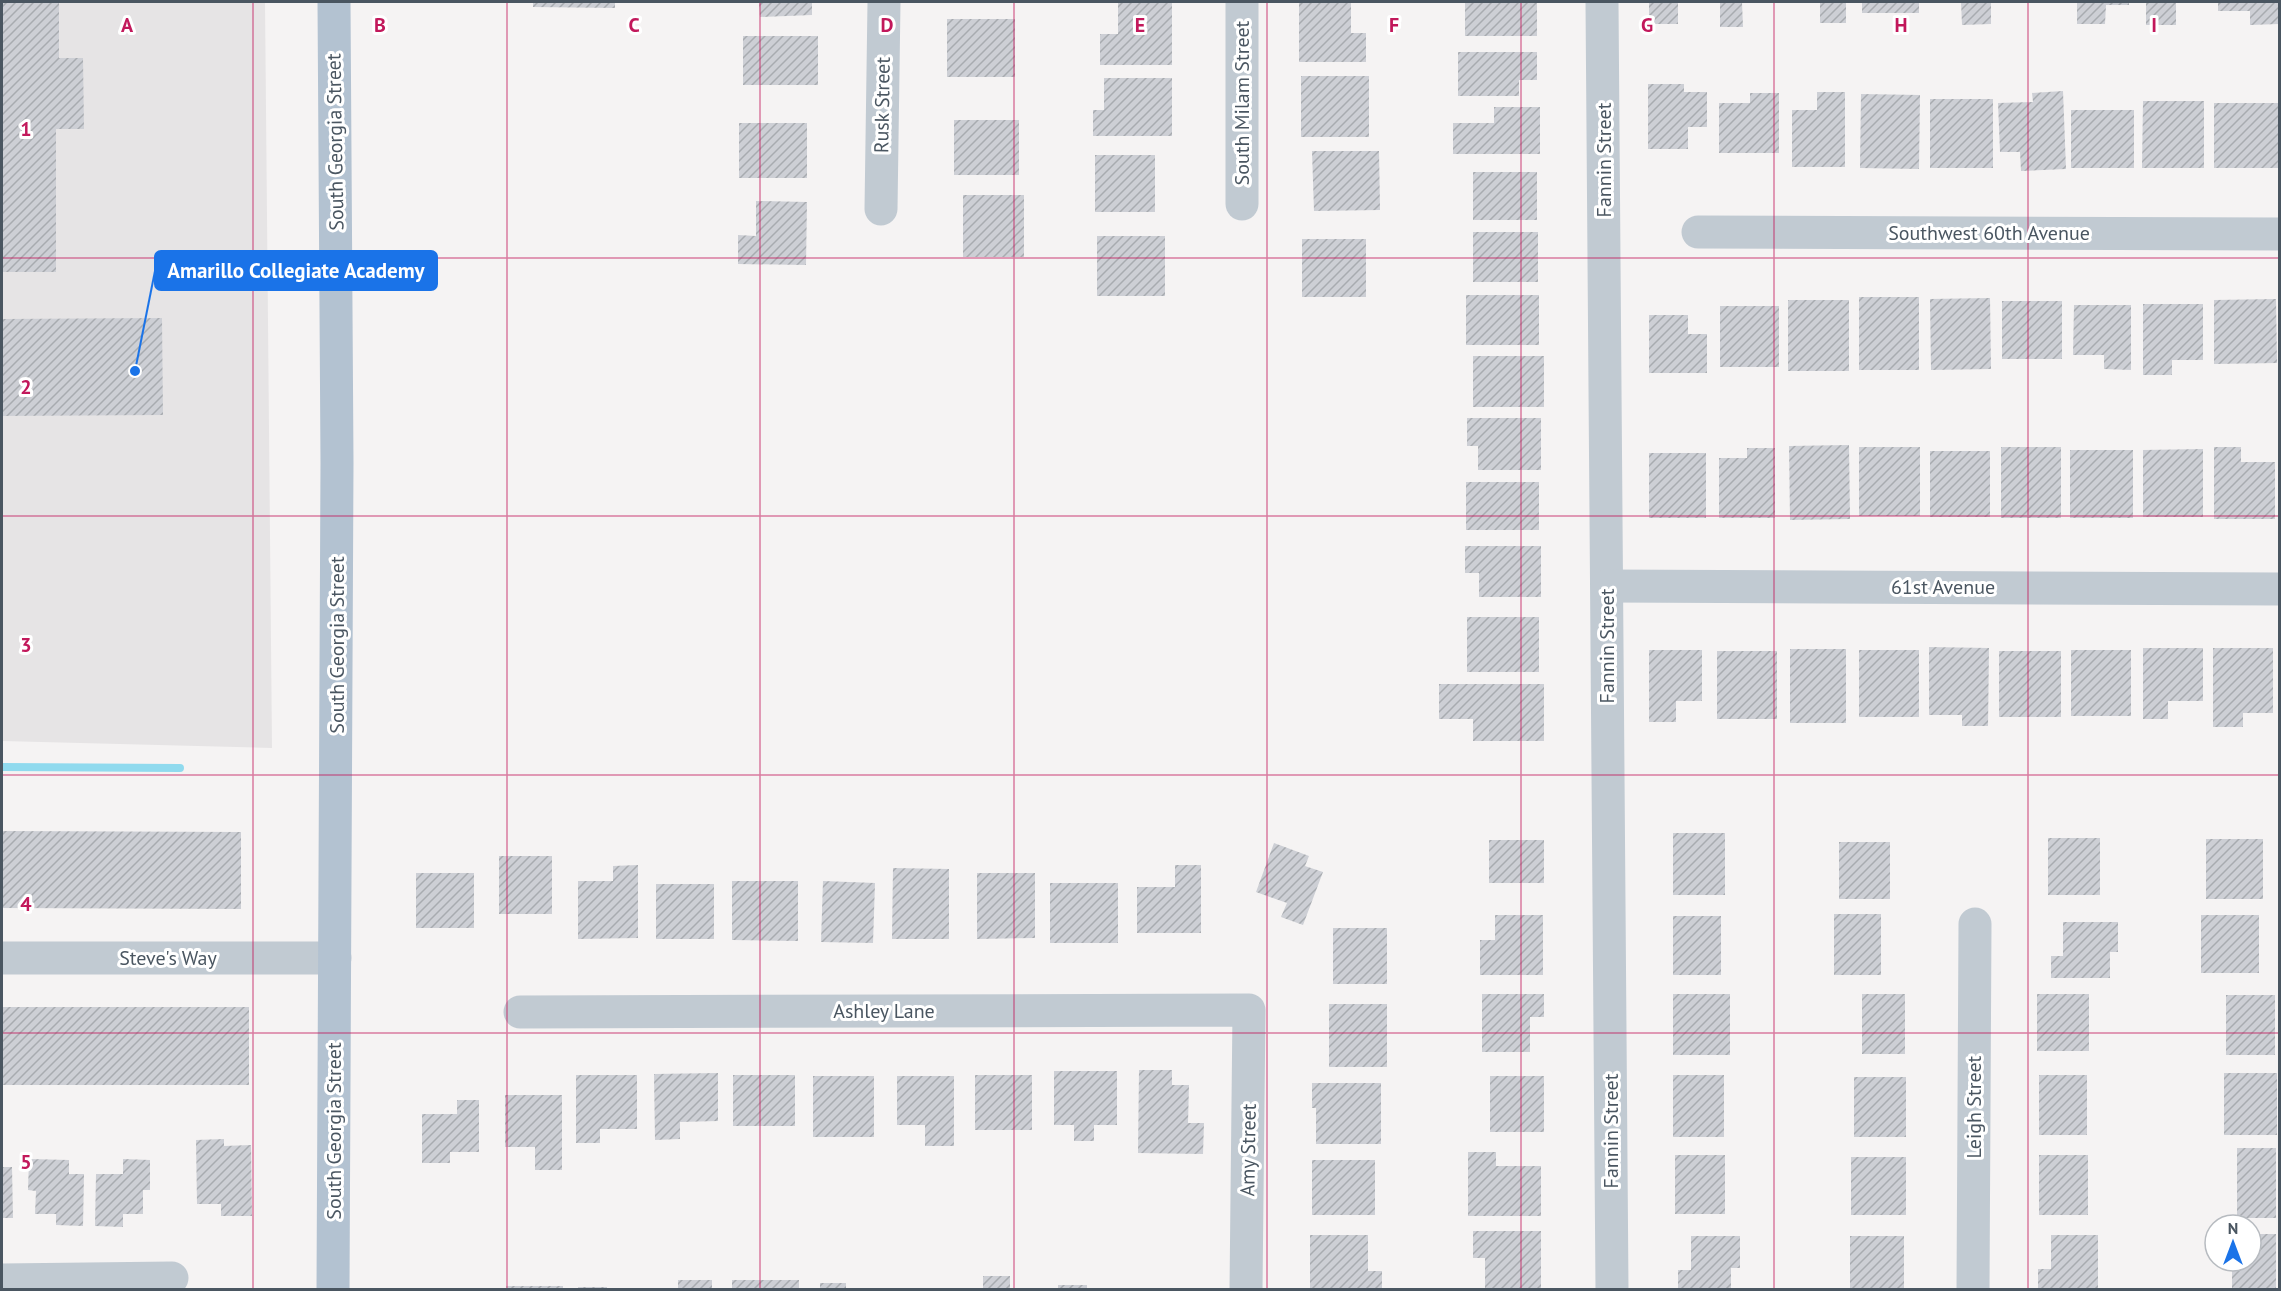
<svg xmlns="http://www.w3.org/2000/svg" width="2281" height="1291" viewBox="0 0 2281 1291" font-family="'PT Sans',sans-serif">
<style>
.education{fill:#e6e4e5}
.lines{fill:none;stroke-linecap:round;stroke-linejoin:round}
.stream{stroke:#90daee;stroke-width:8}
.building{fill:url(#building-hatch)}
.minor{stroke:#c1cad2;stroke-width:33}
.major{stroke:#b3c2d1;stroke-width:33}
.grid{fill:none;stroke:#c2185b;stroke-width:1.5;stroke-opacity:0.55}
.labels{text-anchor:middle;stroke-width:6;stroke-linejoin:round;paint-order:stroke}
.street-label{font-size:20px;fill:#4a5661;stroke:#fff}
.grid-label{font-size:20px;text-anchor:middle;font-weight:bold;fill:#c2185b;stroke:#fff;stroke-width:6;stroke-linejoin:round;paint-order:stroke}
.leader{fill:none;stroke:#1a73e8;stroke-width:2}
.callout-dot{fill:#1a73e8;stroke:#fff;stroke-width:2}
.callout{fill:#1a73e8;stroke:#1a73e8;stroke-width:2}
.callout-label{font-size:21px;text-anchor:middle;font-weight:bold;fill:#fff}
</style>
<defs>
<pattern id="building-hatch" width="6" height="6" patternUnits="userSpaceOnUse" patternTransform="scale(1.5)"><rect width="6" height="6" fill="#cdcfd5"/><path d="M-1 1l2-2M0 6l6-6M5 7l2-2" fill="none" stroke="#a8abb0"/></pattern>
</defs>
<rect width="100%" height="100%" fill="#f5f3f3"/>
<!-- education -->
<polygon class="education" points="2,2 265,2 272,748 2,741"/>
<g class="lines">
<!-- stream -->
<polyline class="stream" points="2,767 180,768"/>
</g>
<!-- building -->
<g class="building">
<polygon points="2,2 59,2 59,58 83,58 84,129 56,129 56,272 2,272"/>
<polygon points="533,2 615,2 615,8 533,7"/>
<polygon points="759,2 812,2 812,15 760,17"/>
<polygon points="1118,2 1172,2 1172,65 1100,65 1100,34 1118,34"/>
<polygon points="1299,2 1351,2 1351,33 1366,33 1366,62 1299,62"/>
<rect x="1465" y="2" width="72" height="34"/>
<rect x="1649" y="2" width="29" height="22"/>
<polygon points="1720,2 1742,2 1743,27 1720,27"/>
<rect x="1820" y="2" width="26" height="21"/>
<rect x="1862" y="2" width="57" height="11"/>
<polygon points="1961,2 1991,2 1991,24 1962,25"/>
<polygon points="2077,2 2129,2 2129,5 2106,5 2105,24 2077,24"/>
<rect x="2146" y="2" width="30" height="23"/>
<polygon points="2218,2 2279,2 2279,24 2250,25 2250,11 2218,11"/>
<rect x="947" y="19" width="68" height="58"/>
<rect x="743" y="36" width="75" height="49"/>
<polygon points="1458,52 1537,52 1537,80 1519,80 1519,96 1458,96"/>
<rect x="1301" y="76" width="68" height="61"/>
<polygon points="1104,78 1172,78 1172,136 1093,136 1093,110 1104,110"/>
<polygon points="1648,84 1684,84 1684,92 1707,92 1707,127 1688,127 1688,149 1648,149"/>
<polygon points="2063,91 2066,169 2021,171 2020,152 2000,152 1998,103 2033,102 2032,93"/>
<polygon points="1817,92 1845,92 1845,167 1792,167 1792,110 1817,110"/>
<polygon points="1750,93 1779,93 1779,153 1719,153 1719,103 1750,103"/>
<polygon points="1861,94 1920,95 1919,169 1860,168"/>
<rect x="1930" y="99" width="63" height="69"/>
<polygon points="2143,101 2204,101 2204,168 2142,168"/>
<rect x="2214" y="103" width="64" height="65"/>
<polygon points="1494,107 1540,107 1540,154 1453,154 1453,123 1494,123"/>
<rect x="2071" y="110" width="63" height="58"/>
<rect x="954" y="120" width="65" height="55"/>
<rect x="739" y="123" width="68" height="55"/>
<polygon points="1312,151 1379,151 1380,210 1314,211"/>
<rect x="1095" y="155" width="60" height="57"/>
<rect x="1473" y="172" width="64" height="48"/>
<rect x="963" y="195" width="61" height="62"/>
<polygon points="756,201 807,202 806,265 738,264 738,235 756,236"/>
<rect x="1473" y="232" width="65" height="50"/>
<rect x="1097" y="236" width="68" height="60"/>
<rect x="1302" y="239" width="64" height="58"/>
<rect x="1466" y="295" width="73" height="50"/>
<rect x="1859" y="297" width="60" height="73"/>
<polygon points="1990,298 1991,369 1931,370 1930,299"/>
<polygon points="2276,299 2277,363 2214,364 2214,300"/>
<rect x="1788" y="300" width="61" height="71"/>
<rect x="2002" y="301" width="60" height="58"/>
<polygon points="2143,304 2203,304 2203,360 2172,360 2172,375 2143,375"/>
<polygon points="2074,305 2131,305 2131,370 2104,369 2104,355 2073,355"/>
<rect x="1720" y="306" width="59" height="61"/>
<polygon points="1649,315 1688,315 1688,334 1707,334 1707,373 1649,373"/>
<polygon points="162,318 163,415 2,416 2,319"/>
<rect x="1473" y="356" width="71" height="51"/>
<polygon points="1467,418 1541,418 1541,470 1478,470 1478,446 1467,446"/>
<polygon points="1849,445 1850,519 1790,520 1789,446"/>
<rect x="1859" y="447" width="61" height="69"/>
<rect x="2001" y="447" width="60" height="71"/>
<polygon points="2214,447 2241,447 2241,462 2275,462 2275,519 2214,519"/>
<polygon points="1747,448 1775,448 1775,518 1719,518 1719,458 1747,458"/>
<polygon points="2203,449 2203,517 2143,517 2143,450"/>
<rect x="2070" y="450" width="63" height="68"/>
<rect x="1930" y="451" width="60" height="66"/>
<rect x="1649" y="453" width="57" height="65"/>
<rect x="1466" y="482" width="73" height="48"/>
<polygon points="1465,546 1541,546 1541,597 1479,597 1479,573 1465,573"/>
<rect x="1467" y="617" width="72" height="55"/>
<polygon points="1929,647 1989,648 1988,726 1962,726 1962,715 1929,715"/>
<polygon points="2143,648 2203,648 2203,701 2168,701 2168,719 2143,719"/>
<polygon points="2213,648 2273,648 2273,713 2243,713 2243,727 2213,727"/>
<rect x="1790" y="649" width="56" height="74"/>
<polygon points="1649,650 1702,650 1702,701 1676,701 1676,722 1649,722"/>
<rect x="1859" y="650" width="60" height="67"/>
<rect x="2071" y="650" width="60" height="66"/>
<rect x="1717" y="651" width="60" height="68"/>
<rect x="1999" y="651" width="62" height="66"/>
<polygon points="1439,684 1544,684 1544,741 1473,741 1473,719 1439,719"/>
<polygon points="2,831 241,832 241,909 2,908"/>
<rect x="1673" y="833" width="52" height="62"/>
<rect x="2048" y="838" width="52" height="57"/>
<rect x="2206" y="839" width="57" height="60"/>
<rect x="1489" y="840" width="55" height="43"/>
<rect x="1839" y="842" width="51" height="57"/>
<polygon points="1274,843 1309,856 1305,866 1323,872 1303,925 1281,917 1287,903 1256,892"/>
<rect x="499" y="856" width="53" height="58"/>
<polygon points="638,865 638,938 578,939 578,881 613,881 613,866"/>
<polygon points="1175,865 1201,865 1201,933 1137,933 1137,887 1175,887"/>
<polygon points="893,868 949,869 949,939 892,939"/>
<rect x="416" y="873" width="58" height="55"/>
<polygon points="977,873 1035,873 1035,938 977,939"/>
<polygon points="732,881 798,881 798,941 732,940"/>
<polygon points="823,881 875,883 873,943 821,942"/>
<rect x="1050" y="883" width="68" height="60"/>
<rect x="656" y="884" width="58" height="55"/>
<rect x="1834" y="914" width="47" height="61"/>
<polygon points="1495,915 1543,915 1543,975 1480,975 1480,940 1495,940"/>
<rect x="2201" y="915" width="58" height="58"/>
<rect x="1673" y="916" width="48" height="59"/>
<polygon points="2063,922 2118,922 2118,952 2110,952 2110,978 2051,978 2051,956 2063,956"/>
<rect x="1333" y="928" width="54" height="56"/>
<polygon points="1482,994 1544,994 1544,1017 1530,1017 1530,1052 1482,1052"/>
<rect x="1673" y="994" width="57" height="61"/>
<rect x="1862" y="994" width="43" height="60"/>
<rect x="2037" y="994" width="52" height="57"/>
<rect x="2226" y="995" width="49" height="60"/>
<rect x="1329" y="1004" width="58" height="63"/>
<rect x="2" y="1007" width="247" height="78"/>
<polygon points="1139,1070 1172,1070 1172,1085 1189,1085 1188,1123 1204,1123 1203,1154 1138,1153"/>
<polygon points="1054,1071 1117,1071 1117,1125 1094,1125 1094,1141 1074,1141 1074,1125 1054,1125"/>
<polygon points="718,1073 718,1121 680,1122 680,1139 655,1140 654,1074"/>
<rect x="2224" y="1073" width="53" height="62"/>
<polygon points="576,1075 637,1075 637,1129 600,1129 600,1143 576,1143"/>
<rect x="733" y="1075" width="62" height="51"/>
<rect x="975" y="1075" width="57" height="55"/>
<rect x="1673" y="1075" width="51" height="62"/>
<rect x="2039" y="1075" width="48" height="60"/>
<rect x="813" y="1076" width="61" height="61"/>
<polygon points="897,1076 954,1076 954,1146 925,1146 925,1125 897,1125"/>
<rect x="1490" y="1076" width="54" height="56"/>
<rect x="1854" y="1077" width="52" height="60"/>
<polygon points="1312,1083 1381,1083 1381,1144 1316,1144 1316,1108 1312,1108"/>
<polygon points="505,1095 562,1095 562,1170 535,1170 535,1147 505,1147"/>
<polygon points="457,1100 479,1100 479,1152 450,1152 450,1163 422,1163 422,1114 457,1114"/>
<polygon points="224,1139 224,1146 251,1145 252,1216 221,1216 221,1204 197,1204 196,1140"/>
<rect x="2237" y="1148" width="39" height="70"/>
<polygon points="1468,1152 1496,1152 1496,1166 1541,1166 1541,1216 1468,1216"/>
<rect x="1675" y="1155" width="50" height="59"/>
<rect x="2039" y="1155" width="49" height="60"/>
<rect x="1851" y="1157" width="55" height="58"/>
<polygon points="29,1159 69,1160 69,1174 84,1174 83,1226 56,1225 56,1214 35,1214 36,1191 28,1190"/>
<polygon points="123,1159 150,1160 150,1190 143,1190 143,1214 123,1214 123,1227 95,1226 96,1174 123,1174"/>
<rect x="1312" y="1160" width="63" height="55"/>
<polygon points="2,1167 12,1167 13,1218 2,1218"/>
<polygon points="1473,1231 1541,1231 1541,1290 1485,1290 1485,1258 1473,1258"/>
<polygon points="2251,1234 2276,1234 2276,1290 2232,1290 2232,1261 2251,1261"/>
<polygon points="1310,1235 1368,1235 1368,1271 1382,1271 1382,1290 1310,1290"/>
<polygon points="2051,1235 2098,1235 2098,1290 2038,1290 2038,1269 2051,1269"/>
<polygon points="1691,1236 1740,1236 1740,1268 1731,1268 1731,1290 1678,1290 1678,1270 1691,1270"/>
<rect x="1850" y="1236" width="54" height="54"/>
<rect x="983" y="1276" width="27" height="14"/>
<rect x="678" y="1280" width="34" height="10"/>
<rect x="732" y="1280" width="67" height="10"/>
<rect x="820" y="1283" width="26" height="7"/>
<rect x="1058" y="1285" width="29" height="5"/>
<rect x="506" y="1286" width="57" height="4"/>
<rect x="578" y="1287" width="29" height="3"/>
</g>
<g class="lines">
<!-- minor -->
<g class="minor">
<polyline points="1602,2 1612,1290"/>
<polyline points="1242,204 1242,2"/>
<polyline points="881,209 884,2"/>
<polyline points="1698,232 2280,234"/>
<polyline points="1607,586 2280,589"/>
<polyline points="2,958 335,958"/>
<polyline points="520,1012 1249,1010 1246,1290"/>
<polyline points="2,1280 172,1278"/>
<polyline points="1973,1290 1975,924"/>
</g>
<!-- major -->
<polyline class="major" points="333,1290 337,463 334,2"/>
</g>
<!-- grid -->
<path class="grid" d="M253 2V1290M507 2V1290M760 2V1290M1014 2V1290M1267 2V1290M1521 2V1290M1774 2V1290M2028 2V1290M2 258H2280M2 516H2280M2 775H2280M2 1033H2280"/>
<g class="labels">
<!-- street labels -->
<g class="street-label">
<text transform="translate(1242 103) rotate(-90)" y="7">South Milam Street</text>
<text transform="translate(882 105) rotate(-89)" y="7">Rusk Street</text>
<text transform="translate(335 142) rotate(-91)" y="7">South Georgia Street</text>
<text transform="translate(1604 160) rotate(-90)" y="7">Fannin Street</text>
<text x="1989" y="240">Southwest 60th Avenue</text>
<text x="1943" y="594">61st Avenue</text>
<text transform="translate(337 645) rotate(-90)" y="7">South Georgia Street</text>
<text transform="translate(1607 646) rotate(-90)" y="7">Fannin Street</text>
<text x="168" y="965">Steve's Way</text>
<text x="884" y="1018">Ashley Lane</text>
<text transform="translate(1974 1107) rotate(-90)" y="7">Leigh Street</text>
<text transform="translate(334 1131) rotate(-90)" y="7">South Georgia Street</text>
<text transform="translate(1611 1131) rotate(-90)" y="7">Fannin Street</text>
<text transform="translate(1248 1150) rotate(-89)" y="7">Amy Street</text>
</g>
</g>
<g class="grid-label">
<text x="127" y="32">A</text>
<text x="380" y="32">B</text>
<text x="634" y="32">C</text>
<text x="887" y="32">D</text>
<text x="1140" y="32">E</text>
<text x="1394" y="32">F</text>
<text x="1647" y="32">G</text>
<text x="1901" y="32">H</text>
<text x="2154" y="32">I</text>
<text x="26" y="136">1</text>
<text x="26" y="394">2</text>
<text x="26" y="652">3</text>
<text x="26" y="911">4</text>
<text x="26" y="1169">5</text>
</g>
<!-- callouts -->
<path class="leader" d="M135 371L155 271"/>
<circle class="callout-dot" cx="135" cy="371" r="6"/>
<rect class="callout" x="155" y="251" width="282" height="39" rx="6"/>
<g class="callout-label">
<text x="296" y="278">Amarillo Collegiate Academy</text>
</g>
<!-- border -->
<rect width="2281" height="1291" fill="none" stroke="#4a5661" stroke-width="6"/>
<!-- north arrow -->
<g transform="translate(2233 1243)"><circle r="28" fill="#ffffff" stroke="#b7bbc0" stroke-width="1.5"/>
<path d="M0-4.5L10 22L0 15L-10 22Z" fill="#1a73e8"/>
<text y="-9" font-size="16" font-weight="bold" text-anchor="middle" fill="#4a5661">N</text>
</g>
</svg>
